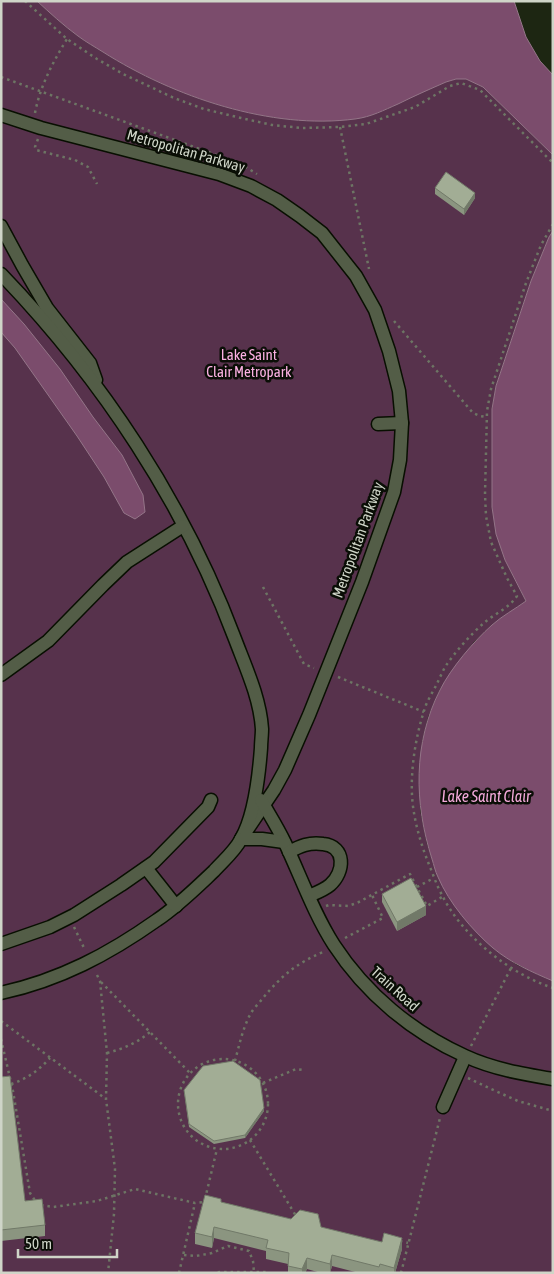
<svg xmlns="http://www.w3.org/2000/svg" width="554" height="1274" viewBox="0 0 554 1274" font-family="'Asap Condensed',sans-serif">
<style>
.green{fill:#57324c}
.water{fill:#7b4c6c;stroke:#947588}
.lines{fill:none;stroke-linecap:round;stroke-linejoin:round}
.minor-casing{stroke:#080f01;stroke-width:15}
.path{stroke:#6d7564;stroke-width:2.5;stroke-dasharray:2.5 4;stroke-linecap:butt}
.minor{stroke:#535d47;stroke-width:12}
.wall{fill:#8b9580}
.shaded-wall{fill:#717968}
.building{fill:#a2ad95;stroke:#717968}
.labels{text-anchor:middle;stroke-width:5;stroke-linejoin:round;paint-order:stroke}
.street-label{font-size:15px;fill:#cfd5c8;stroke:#0a0e06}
.park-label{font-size:15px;fill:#fcb1e3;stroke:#0a0e06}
.water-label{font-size:16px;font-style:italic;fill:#f3a9da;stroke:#0a0e06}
</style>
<rect width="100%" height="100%" fill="#1d2612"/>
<!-- green -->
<path class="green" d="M1 1H37C50 13 63 25 78 36 86 42 95 47 103 52 174 97 271 130 355 119 372 116 386 109 401 102 416 95 431 88 446 82L456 79H466L483 87 553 155V231L549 237 531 281 496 386 492 409V507L505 560 526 601 493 624 474 642 459 662 440 689 428 717 422 742 420 810 427 844 438 877 452 901 470 925 494 949 517 965 553 981V1273H1Z"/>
<!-- water -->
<g class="water">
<path d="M37 1H514L526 37 540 61 553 75V155L483 87 466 79H456L446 82C430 89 414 96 398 104 384 110 371 117 355 119 271 130 174 97 103 52 95 47 86 42 78 36 63 25 50 13 37 1Z"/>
<path d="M553 231V981C532 972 511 963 493 948 472 930 449 903 438 877 435 871 434 865 432 859 414 803 413 743 440 690 451 668 474 641 492 625 502 616 515 609 526 601L505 560 496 534 492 507V409L496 386 531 281 549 237Z"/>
<polygon points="1,299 24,324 60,369 93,417 122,455 143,495 145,512 135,519 124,513 104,477 77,436 15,348 1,332"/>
</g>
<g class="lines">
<defs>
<g id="minor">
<polyline points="1,115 41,128 219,174 251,186 277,200 300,216 322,233 356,276 375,310 389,351 399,391 402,423 400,460 394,492 362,582 309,715 285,770 274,790 241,839"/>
<polyline points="1,226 22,265 47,308 90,363 96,380"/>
<path d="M1 274C102 379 184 503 235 639 246 668 260 698 262 729 262 735 261 742 261 748 259 775 255 815 241 839 235 851 223 861 214 871 196 888 178 906 157 920 109 954 60 980 1 993"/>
<polyline points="378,424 402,423"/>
<polyline points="1,675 48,641 103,585 127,562 183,526"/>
<path d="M261 800C269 814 278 828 285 843 301 877 314 914 334 945 366 994 412 1032 465 1056 493 1069 523 1074 553 1079"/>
<polyline points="241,839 262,839 284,842"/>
<path d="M289 852C300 846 309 842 323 844 346 846 345 872 330 885 324 890 316 893 309 896"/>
<polyline points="146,868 176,906"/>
<polyline points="1,944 50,927 74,915 121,885 154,862 208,807 211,800"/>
<polyline points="443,1107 465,1057"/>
</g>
</defs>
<!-- minor casing -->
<use href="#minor" class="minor-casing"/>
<!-- path -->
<g class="path">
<polyline points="25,1 67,39 97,59 123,74 174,98 204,109 241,118 272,125 302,128 340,127 366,124 415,107 450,86 461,83 480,90 553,163"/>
<polyline points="1,77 219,156 244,166 257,174"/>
<path d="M35 113C40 86 53 62 67 39"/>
<polyline points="340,127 369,269"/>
<polyline points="38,139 35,147 36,150 75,160 88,167 97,184"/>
<path d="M553 224 541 245 526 283 491 389 487 411 485 494 486 516 491 542 507 578 517 596C509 608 496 613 485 622 471 634 455 652 445 667 442 673 439 679 437 684 433 691 429 698 426 705 415 736 408 780 414 813 417 831 423 850 430 867 434 877 437 886 442 895 462 936 510 974 553 988"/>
<polyline points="394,321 473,413 480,416 486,417"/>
<polyline points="263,587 304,664 314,668"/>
<polyline points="338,677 424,712"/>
<polyline points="417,887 434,878"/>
<polyline points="326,906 329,905 348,906 357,903 410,874 427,906 442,897"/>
<polyline points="74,927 85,950"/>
<polyline points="345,938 383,918 372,895"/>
<polyline points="97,975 100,981 107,1053 106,1099 115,1169 114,1214 108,1273"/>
<polyline points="101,982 190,1073"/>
<polyline points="1,1021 106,1099"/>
<polyline points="1,1039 13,1091 30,1193 36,1202"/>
<polyline points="471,1046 511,968"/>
<path d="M107 1053C123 1049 137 1043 150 1032"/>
<circle cx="223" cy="1104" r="45"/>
<path d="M235 1061C239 1046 243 1027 251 1013 254 1008 259 1003 263 998 281 976 297 963 323 952"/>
<polyline points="468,1078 491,1089 518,1101 553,1111"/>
<polyline points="263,1083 296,1069 304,1070"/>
<path d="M11 1084C27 1079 39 1070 50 1058"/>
<polyline points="250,1140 296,1216"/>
<polyline points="205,1199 217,1149"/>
<polyline points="41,1205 53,1207 97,1201 135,1189 195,1203 206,1202"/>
<polyline points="400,1241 408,1243"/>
<polyline points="184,1255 196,1256 212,1253 228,1246 249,1251 253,1261 254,1272"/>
<polyline points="179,1273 195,1203"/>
<polyline points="218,1273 219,1272 267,1272"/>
<polyline points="401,1273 440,1118"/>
</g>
<!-- minor -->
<use href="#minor" class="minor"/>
</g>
<!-- wall -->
<g class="wall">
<polygon points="435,188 475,198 464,215 435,194"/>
<polygon points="382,894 426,915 397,931 382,902"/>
<polygon points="1,1077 25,1201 45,1225 45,1236 1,1241"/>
<polygon points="184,1090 264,1111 245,1138 214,1144 189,1127"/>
<polygon points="221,1202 321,1227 402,1249 395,1273 359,1273 332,1266 330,1273 321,1273 307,1269 305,1273 288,1273 288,1264 266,1259 266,1251 214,1238 212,1248 195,1244 195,1233"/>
</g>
<!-- shaded-wall -->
<g class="shaded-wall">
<polygon points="475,193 475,198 464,215 464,209"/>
<polygon points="426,906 426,915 397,931 397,922"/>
<polygon points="264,1108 264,1111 245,1138 245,1135"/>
<polygon points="214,1227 214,1238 212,1248 212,1237"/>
<polygon points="402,1238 402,1249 395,1273 394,1273 394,1268"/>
<polygon points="332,1255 332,1266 330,1273 330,1264"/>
<polygon points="307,1258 307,1269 305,1273 302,1273 302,1269"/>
</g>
<!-- building -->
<g class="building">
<polygon points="446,172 475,193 464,209 435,188"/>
<polygon points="411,878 426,906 397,922 382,894"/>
<polygon points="233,1061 260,1080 264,1108 245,1135 214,1141 189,1124 184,1090 203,1066"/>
<polygon points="10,1076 25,1201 42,1199 45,1225 1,1230 1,1077"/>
<polygon points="205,1195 221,1199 221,1202 291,1219 300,1210 318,1214 321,1227 382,1242 384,1233 402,1238 394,1268 380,1264 379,1267 332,1255 330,1264 307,1258 302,1269 288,1266 289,1253 266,1248 268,1240 214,1227 212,1237 195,1233"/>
</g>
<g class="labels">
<!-- street labels -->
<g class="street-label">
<text transform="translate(186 151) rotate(16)" y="5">Metropolitan Parkway</text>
<text transform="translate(358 540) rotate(-70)" y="5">Metropolitan Parkway</text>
<text transform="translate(395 989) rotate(42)" y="5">Train Road</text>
</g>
<!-- park labels -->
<g class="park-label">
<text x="249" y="360">Lake Saint<tspan x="249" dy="17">Clair Metropark</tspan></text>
</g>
<!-- water labels -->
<g class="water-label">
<text x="486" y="802">Lake Saint Clair</text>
</g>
</g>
<!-- border -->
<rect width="554" height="1274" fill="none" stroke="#cfd5c8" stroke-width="5"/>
<!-- scale -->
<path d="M18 1249v8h99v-8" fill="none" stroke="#cfd5c8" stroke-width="2.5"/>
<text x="25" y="1249" font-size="15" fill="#cfd5c8" stroke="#0a0e06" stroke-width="4" paint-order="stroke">50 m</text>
</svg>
